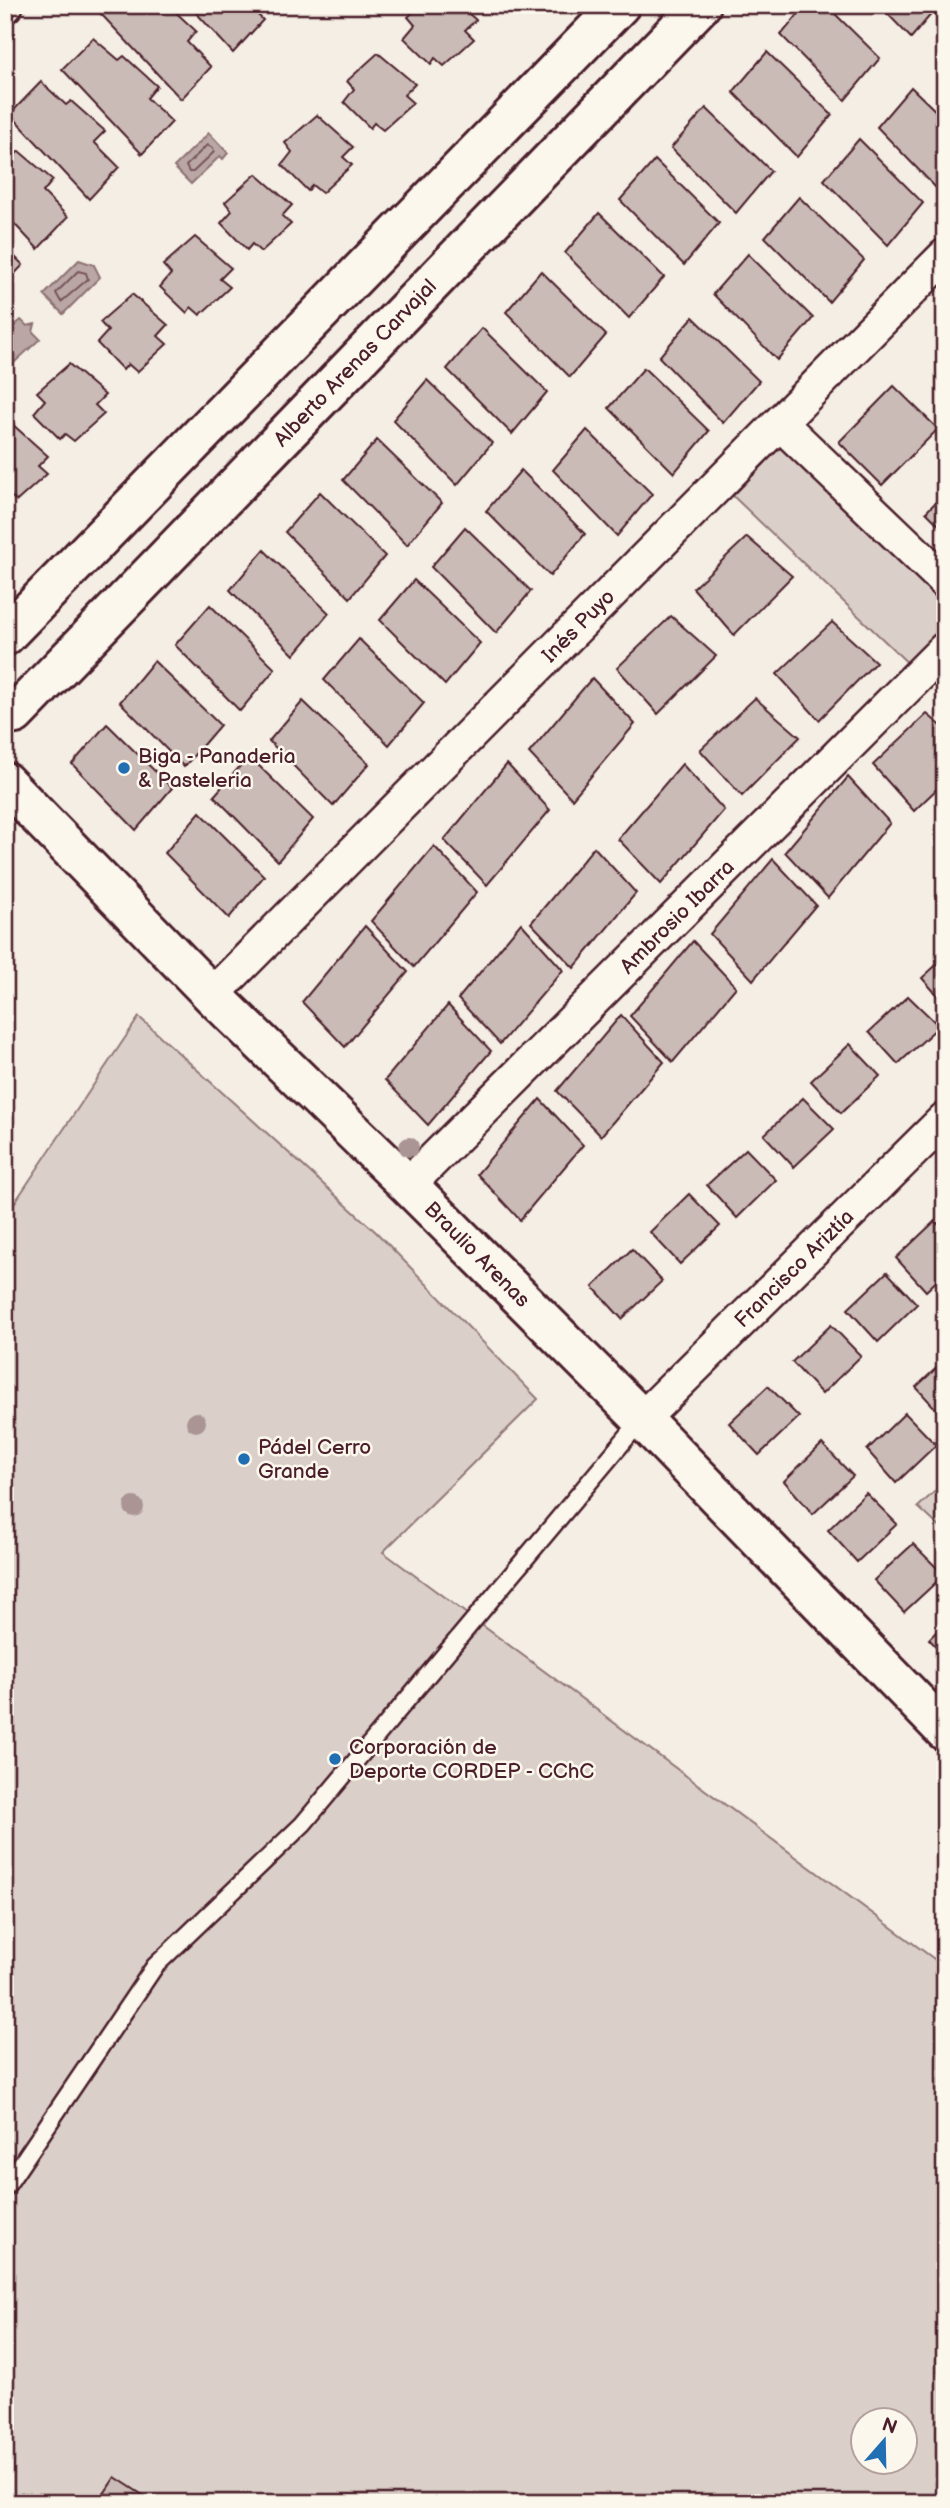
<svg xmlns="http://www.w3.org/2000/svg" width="950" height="2508" viewBox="0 0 950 2508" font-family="'Balsamiq Sans',sans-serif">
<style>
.green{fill:#dbd0c9;stroke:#92787a;stroke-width:2;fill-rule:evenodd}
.water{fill:#baa7a5;stroke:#8d7174;stroke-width:2}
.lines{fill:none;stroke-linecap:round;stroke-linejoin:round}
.shore{stroke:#77555c;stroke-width:2}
.building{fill:#cabbb6;stroke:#4a1f2b;stroke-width:2}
.lane-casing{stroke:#4a1f2b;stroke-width:21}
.street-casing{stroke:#4a1f2b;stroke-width:38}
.secondary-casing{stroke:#4a1f2b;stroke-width:44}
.lane{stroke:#fbf7ec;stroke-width:16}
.street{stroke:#fbf7ec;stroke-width:33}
.secondary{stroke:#fbf7ec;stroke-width:38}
.tree{fill:#aa9494}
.poi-dot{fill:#1f6fb2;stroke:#fbf7ec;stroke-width:2.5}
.labels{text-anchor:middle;stroke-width:5;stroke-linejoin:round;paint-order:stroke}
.street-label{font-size:21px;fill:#4a1f2b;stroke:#fbf7ec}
.poi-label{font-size:21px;fill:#4a1f2b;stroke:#fbf7ec;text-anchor:start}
</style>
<rect width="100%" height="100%" fill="#f4eee4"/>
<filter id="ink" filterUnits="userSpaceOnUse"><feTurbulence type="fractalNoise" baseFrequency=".0143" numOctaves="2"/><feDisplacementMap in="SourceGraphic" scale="14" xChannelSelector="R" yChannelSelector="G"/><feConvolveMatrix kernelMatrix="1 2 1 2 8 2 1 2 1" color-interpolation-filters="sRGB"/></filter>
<g filter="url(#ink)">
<!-- green -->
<g class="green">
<polygon points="782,445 945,602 945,639 915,670 733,496"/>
<path d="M139 1017 377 1233 538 1399 383 1552 945 1967V2503H5V1217ZM862 2420H904V2462H862Z"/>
<polygon points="945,1482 945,1532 918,1507"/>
</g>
<!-- water -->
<g class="water">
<polygon points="209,133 228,153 223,159 220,156 191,184 174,167"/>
<polygon points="79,260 94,265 100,277 63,314 44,295"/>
<polygon points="21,320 27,326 35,324 33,332 40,339 5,371 5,334"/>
</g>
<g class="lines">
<!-- shore -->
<g class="shore">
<polygon points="207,145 213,148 214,152 193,172 189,172 186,166"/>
<polygon points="78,271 86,273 88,279 61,302 56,293"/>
</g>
</g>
<!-- building -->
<g class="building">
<polygon points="110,5 168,5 196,31 187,42 211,67 181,99 101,14"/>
<polygon points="189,5 248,5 263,20 233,53"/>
<polygon points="420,5 459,5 476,20 465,30 474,39 444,66 435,58 431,64 404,38 415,25 408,17"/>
<polygon points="806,5 826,5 880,58 845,100 781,35"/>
<polygon points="879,5 939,5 911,38"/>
<polygon points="93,38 119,60 124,56 157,86 147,98 172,122 142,154 62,69"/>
<polygon points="767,52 832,115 797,157 733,92"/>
<polygon points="378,53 415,84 404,95 413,103 383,130 374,123 370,128 344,102 354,89 347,81"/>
<polygon points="41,82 66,105 71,101 105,131 94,142 119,167 89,199 10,114"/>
<polygon points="911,87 945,120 945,189 941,193 877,127"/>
<polygon points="706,108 771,171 736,213 671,148"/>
<polygon points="317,115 353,147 343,157 352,165 322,193 312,185 308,191 282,165 292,152 285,143"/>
<polygon points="859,139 923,203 888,245 824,180"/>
<polygon points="5,146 15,155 19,151 53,180 43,192 68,217 38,249 5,214"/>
<polygon points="655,160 719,223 684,265 620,200"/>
<polygon points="256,174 292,205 282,216 291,224 261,252 252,244 247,250 221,223 232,211 225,202"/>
<polygon points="799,197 864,260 829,302 765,237"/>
<polygon points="599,213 664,277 629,318 565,253"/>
<polygon points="195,237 231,268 220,279 230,287 200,315 191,307 187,313 160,287 171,274 163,265"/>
<polygon points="5,247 23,265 5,284"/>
<polygon points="748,254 813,318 777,360 713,294"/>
<polygon points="541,271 606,335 570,377 506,312"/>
<polygon points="132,294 168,325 158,336 167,344 137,372 128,364 123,370 97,343 108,331 100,322"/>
<polygon points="693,317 759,381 723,423 659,357"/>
<polygon points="482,328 547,392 512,434 447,369"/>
<polygon points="69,364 105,395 95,405 104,414 74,441 65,434 60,439 34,413 45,400 37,392"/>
<polygon points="644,368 709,431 674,473 609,408"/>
<polygon points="427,380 492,443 457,485 393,420"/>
<polygon points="894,386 938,429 882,485 839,442"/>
<polygon points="12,424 48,456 38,466 47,474 17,501 8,494 5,497 5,430"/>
<polygon points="587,430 652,494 617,536 553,470"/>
<polygon points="377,440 442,503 407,545 343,480"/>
<polygon points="521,470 585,534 550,576 486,511"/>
<polygon points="320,492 385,556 350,598 285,532"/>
<polygon points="945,493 945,531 926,512"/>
<polygon points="465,527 531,591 496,633 431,567"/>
<polygon points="747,537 792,576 734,635 693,588"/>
<polygon points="264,550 329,613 294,655 230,590"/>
<polygon points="414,580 480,643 445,685 380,620"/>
<polygon points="210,605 275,669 240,711 175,645"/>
<polygon points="671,616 716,656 658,714 617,668"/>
<polygon points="832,622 876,662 819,720 777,674"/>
<polygon points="359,639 424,703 389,745 324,680"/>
<polygon points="154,661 220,725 184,767 120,702"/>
<polygon points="592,678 635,724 572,799 529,753"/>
<polygon points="755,698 800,737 742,796 700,750"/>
<polygon points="303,701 369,764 333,806 269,741"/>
<polygon points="927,714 945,729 945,781 914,811 873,765"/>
<polygon points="107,724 172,788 136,830 72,764"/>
<polygon points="249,756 313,819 278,861 214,796"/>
<polygon points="507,764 550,810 487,885 444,840"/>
<polygon points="682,764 724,810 661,884 618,839"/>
<polygon points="848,777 890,823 828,898 785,852"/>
<polygon points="200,812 264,876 229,918 165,853"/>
<polygon points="434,846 477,892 414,967 371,921"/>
<polygon points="594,847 636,893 574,968 531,923"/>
<polygon points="773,859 816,905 753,980 710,934"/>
<polygon points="521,923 563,970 500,1044 458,999"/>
<polygon points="365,926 408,972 345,1047 302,1002"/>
<polygon points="693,941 736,987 673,1062 630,1016"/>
<polygon points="945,957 945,1004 922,978"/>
<polygon points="908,996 939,1026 898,1064 869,1032"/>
<polygon points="448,1005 491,1051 428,1125 385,1080"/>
<polygon points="621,1015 664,1062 601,1136 557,1091"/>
<polygon points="850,1044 880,1076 841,1113 811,1081"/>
<polygon points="803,1098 834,1129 794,1167 764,1135"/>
<polygon points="540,1099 583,1145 520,1220 477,1174"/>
<polygon points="746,1149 776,1180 737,1218 707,1185"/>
<polygon points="689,1194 720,1226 680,1264 650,1232"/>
<polygon points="935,1221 945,1231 945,1273 926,1291 896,1258"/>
<polygon points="632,1249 662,1281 622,1319 593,1287"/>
<polygon points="887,1272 917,1304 878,1342 848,1309"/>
<polygon points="831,1325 861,1356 822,1394 792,1362"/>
<polygon points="945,1360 945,1419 916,1387"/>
<polygon points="768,1386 799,1417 759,1455 729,1423"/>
<polygon points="905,1413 936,1445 896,1483 867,1450"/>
<polygon points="822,1444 853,1476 813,1514 784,1481"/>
<polygon points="866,1493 897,1524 857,1562 828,1530"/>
<polygon points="913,1544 944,1575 904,1612 874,1580"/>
<polygon points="945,1623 945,1656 929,1639"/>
<polygon points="115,2477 155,2503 98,2503"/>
</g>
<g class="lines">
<defs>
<polyline id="lane" points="5,2188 155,1966 303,1824 642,1419"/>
<g id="street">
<polyline points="5,6 6,5"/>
<polyline points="780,423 945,581"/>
<path id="s1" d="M212 995 945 256"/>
<path id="s2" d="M408 1185 945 649"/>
<path id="s3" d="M642 1419 945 1119"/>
</g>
<g id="secondary">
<polyline points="5,636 620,5"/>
<path id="s4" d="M5 715 15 714 701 5"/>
<path id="s5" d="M5 782 212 995 408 1185 642 1419 945 1731"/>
</g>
</defs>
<!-- lane casing -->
<use href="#lane" class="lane-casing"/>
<!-- street casing -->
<use href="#street" class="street-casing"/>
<!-- secondary casing -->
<use href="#secondary" class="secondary-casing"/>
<!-- lane -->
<use href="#lane" class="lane"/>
<!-- street -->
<use href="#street" class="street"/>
<!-- secondary -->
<use href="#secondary" class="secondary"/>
</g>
<!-- trees -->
<g class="tree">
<circle cx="409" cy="1147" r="10"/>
<circle cx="196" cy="1422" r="10"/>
<circle cx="134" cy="1507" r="10"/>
</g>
</g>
<!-- markers -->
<g class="poi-dot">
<circle cx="124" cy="768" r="7"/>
<circle cx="244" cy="1459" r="7"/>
<circle cx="335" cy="1759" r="7"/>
</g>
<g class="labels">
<!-- street labels -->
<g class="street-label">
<text dy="7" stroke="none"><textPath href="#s4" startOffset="499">Alberto Arenas Carvajal</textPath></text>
<text dy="7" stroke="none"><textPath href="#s1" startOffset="520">Inés Puyo</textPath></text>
<text dy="7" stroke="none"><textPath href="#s2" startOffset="380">Ambrosio Ibarra</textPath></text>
<text dy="7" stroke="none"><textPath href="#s5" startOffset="668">Braulio Arenas</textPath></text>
<text dy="7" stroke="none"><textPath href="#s3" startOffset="214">Francisco Ariztía</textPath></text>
</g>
<!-- poi labels -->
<g class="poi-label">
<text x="138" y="763">Biga - Panaderia<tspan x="138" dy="24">&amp; Pasteleria</tspan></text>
<text x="258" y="1454">Pádel Cerro<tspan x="258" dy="24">Grande</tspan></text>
<text x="349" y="1754">Corporación de<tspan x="349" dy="24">Deporte CORDEP - CChC</tspan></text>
</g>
</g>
<!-- margin -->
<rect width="950" height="2508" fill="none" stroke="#fbf7ec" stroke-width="28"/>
<rect x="14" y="14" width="922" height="2480" fill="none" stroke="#4a1f2b" stroke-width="2.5" filter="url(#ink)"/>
<!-- north arrow -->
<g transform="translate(884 2441) rotate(20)"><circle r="33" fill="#fbf7ec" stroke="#b4a19f" stroke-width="2"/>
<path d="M0-5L12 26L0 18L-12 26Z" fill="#1f6fb2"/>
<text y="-10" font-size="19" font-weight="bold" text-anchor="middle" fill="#4a1f2b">N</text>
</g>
</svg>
